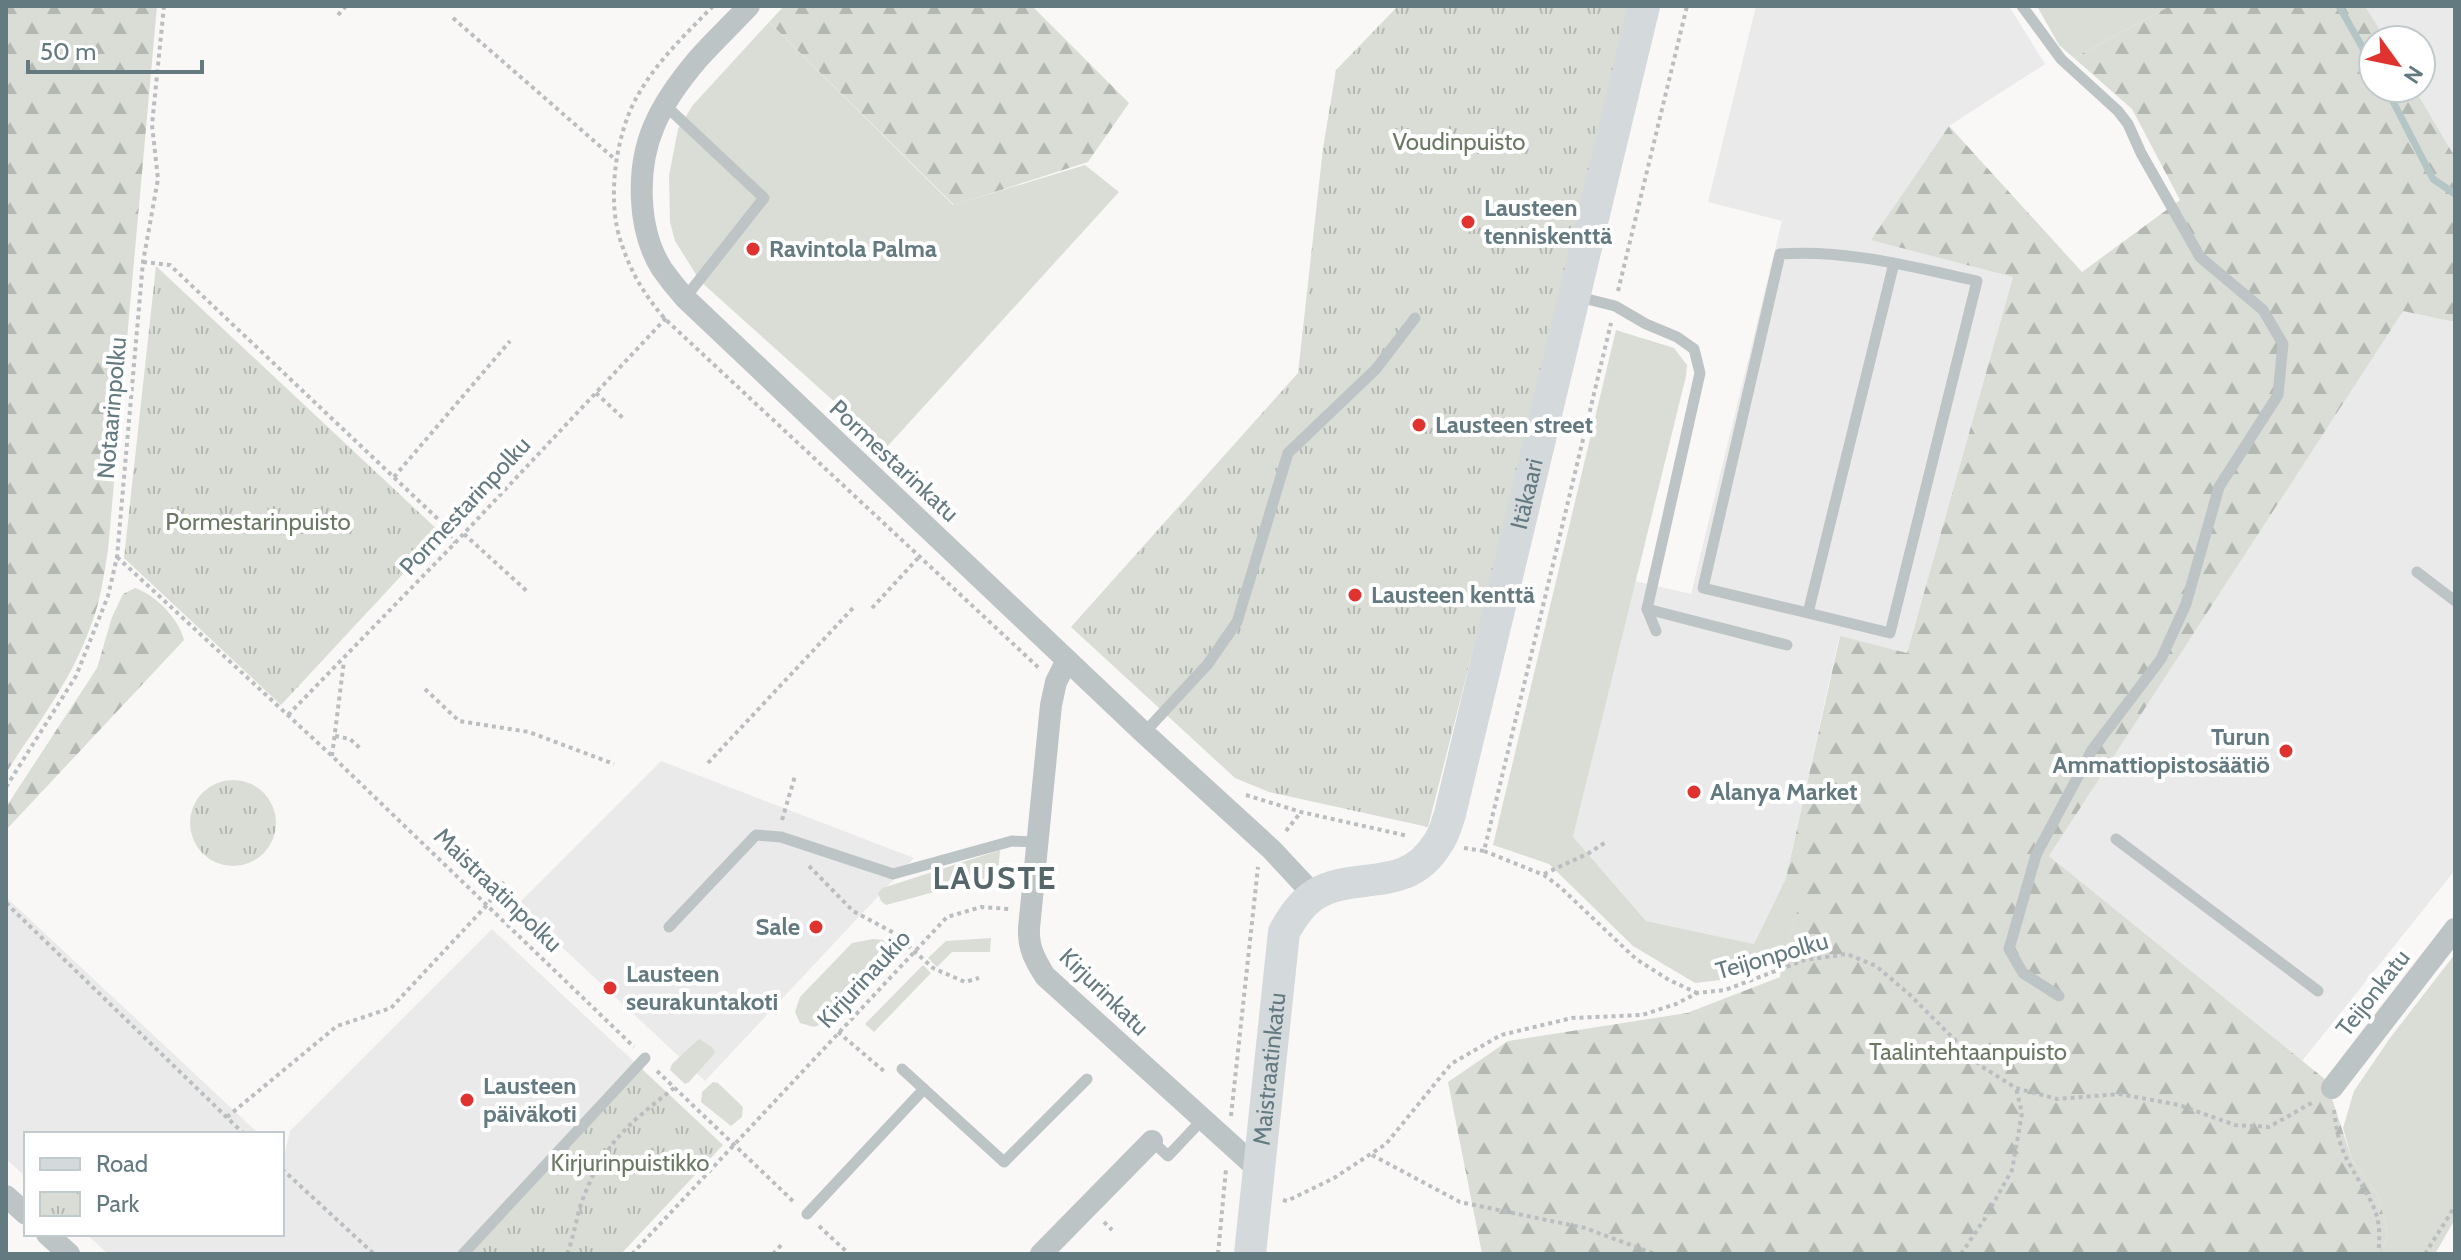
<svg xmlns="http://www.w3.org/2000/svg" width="2461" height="1260" viewBox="0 0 2461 1260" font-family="Cabin,sans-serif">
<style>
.built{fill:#e9eae9}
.green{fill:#daddd5}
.forest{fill:url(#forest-firs)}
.park{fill:url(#park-tufts)}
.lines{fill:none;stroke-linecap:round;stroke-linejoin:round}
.stream{stroke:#b4c5c6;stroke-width:7}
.path{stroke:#babec0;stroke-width:4;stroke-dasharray:4 4;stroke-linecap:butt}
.lane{stroke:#bdc4c6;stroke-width:11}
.street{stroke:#bdc4c6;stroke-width:22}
.secondary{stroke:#d4d9dc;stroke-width:32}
.poi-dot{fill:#e0322f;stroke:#fff;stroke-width:3}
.labels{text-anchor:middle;stroke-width:8;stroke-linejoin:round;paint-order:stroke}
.park-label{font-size:24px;fill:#6b7963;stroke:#fff}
.poi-label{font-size:24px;font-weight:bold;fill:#647a81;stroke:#fff;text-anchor:start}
.street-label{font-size:24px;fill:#647a81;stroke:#fff}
.district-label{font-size:32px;font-weight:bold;letter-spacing:2px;fill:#56676c;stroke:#fff}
</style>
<defs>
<pattern id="forest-firs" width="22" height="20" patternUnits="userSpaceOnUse" patternTransform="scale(2)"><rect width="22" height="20" fill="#daddd5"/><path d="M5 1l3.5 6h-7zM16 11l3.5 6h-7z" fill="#b4b8b2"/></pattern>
<pattern id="park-tufts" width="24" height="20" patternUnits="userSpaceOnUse" patternTransform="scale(2)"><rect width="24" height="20" fill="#daddd5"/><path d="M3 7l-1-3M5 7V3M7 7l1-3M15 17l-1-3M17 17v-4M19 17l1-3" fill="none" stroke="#b4b8b2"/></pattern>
</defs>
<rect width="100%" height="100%" fill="#f9f8f6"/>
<!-- built -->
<g class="built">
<polygon points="1756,6 2009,6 2045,64 1949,126 1872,239 2013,277 1907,653 1839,637 1786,878 1754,944 1646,921 1573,838 1635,581 1691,594 1782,221 1708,202"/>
<polygon points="2365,6 2455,6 2455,157 2414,88 2421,88 2421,40 2386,40"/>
<polygon points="2403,310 2455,322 2455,870 2302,1061 2049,856"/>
<polygon points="661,761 914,858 705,1081 517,905"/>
<polygon points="6,897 259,1134 26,1134 26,1177 6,1159"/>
<polygon points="492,929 642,1069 468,1254 108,1254 86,1234 282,1234 282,1156 284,1157 290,1131"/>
</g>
<!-- green -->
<g class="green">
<polygon points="2037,6 2170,6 2074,58 2059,45"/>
<polygon points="769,22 953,205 1085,165 1119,192 886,448 700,281 675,241 670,222 669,176 678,129 693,105"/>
<polygon points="1616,330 1674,348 1687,365 1686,376 1573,837 1646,921 1754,944 1786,878 1802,899 1781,963 1729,979 1695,983 1633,946 1549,864 1493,845"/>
<polygon points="1000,850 998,875 886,905 881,901 878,893 883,888"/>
<polygon points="991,938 990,952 952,952 937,967 928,958 946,941"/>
<polygon points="873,939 884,940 891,945 890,962 847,994 824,1023 814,1027 800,1023 795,1012 800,997 852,943"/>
<polygon points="2455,954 2455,1219 2435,1254 2380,1254 2388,1235 2379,1198 2352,1160 2343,1128 2354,1091 2390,1038"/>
<polygon points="923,965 931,973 874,1032 865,1024"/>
<polygon points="699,1039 712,1047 715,1053 689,1082 685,1084 670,1070 672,1064"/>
<polygon points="713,1082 718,1083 743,1107 742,1117 731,1126 701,1102 702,1092"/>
</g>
<!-- forest -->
<g class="forest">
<path d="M6 6H157L108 550C104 576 100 603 90 628 71 681 36 726 6 773Z"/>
<polygon points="784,6 1032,6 1129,103 1088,162 954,205 769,22"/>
<polygon points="2170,6 2365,6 2386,40 2373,40 2373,88 2414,88 2455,157 2455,322 2403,311 2049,856 2326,1080 2352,1160 2379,1198 2388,1235 2380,1254 1482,1254 1448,1082 1508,1041 1687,1013 1780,977 1781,963 1801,900 1786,878 1840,636 1907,653 2013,277 1871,240 1949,126 2082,272 2180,200 2132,109 2074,58"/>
<path d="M135 588C156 595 179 619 184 640L6 830V807L97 668 112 617 123 594Z"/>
</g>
<!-- park -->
<g class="park">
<polygon points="1398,6 1629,6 1551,343 1428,827 1269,792 1235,778 1071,627 1298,373 1323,148 1336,70"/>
<polygon points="156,266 441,533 281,705 124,558"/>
<circle cx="233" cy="823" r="43"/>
<polygon points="642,1069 723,1145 621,1254 468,1254"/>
</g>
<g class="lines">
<!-- stream -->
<g class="stream">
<polyline points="2339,6 2373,66"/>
<polyline points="2386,88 2433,179 2455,194"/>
</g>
<!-- path -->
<g class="path">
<path d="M713 6C686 34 657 61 638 95 615 134 606 203 622 245 631 273 646 297 665 319L1039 668"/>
<polyline points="338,15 346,6"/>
<polyline points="453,18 617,161"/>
<polyline points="143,262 170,265 441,522 455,543"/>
<polyline points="1618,291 1687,6"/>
<polyline points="596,393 625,420"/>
<polyline points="394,477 510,341"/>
<polyline points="464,534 529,593"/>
<polyline points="117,557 332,756 634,1047"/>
<polyline points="872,608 919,557"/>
<polyline points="425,689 459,721 529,732 614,764"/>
<polyline points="288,715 455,543 667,317"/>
<polyline points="335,736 350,739 362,750"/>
<polyline points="332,756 344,661"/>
<polyline points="708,763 853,608"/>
<polyline points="6,787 76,676 108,596 117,557 143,262 158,179 152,125 164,6"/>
<polyline points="1246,795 1301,812 1408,836"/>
<polyline points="782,820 795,776"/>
<polyline points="1286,831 1301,812"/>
<polyline points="1464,848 1484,851 1611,323"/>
<polyline points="1484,851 1544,875 1560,887 1636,959 1669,980 1697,993"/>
<polyline points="809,866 853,911 894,933 933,968 965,982 979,978"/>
<polyline points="1544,874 1589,853 1606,842"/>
<polyline points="6,903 244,1134"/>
<polyline points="838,1032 885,1072"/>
<polyline points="657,1071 795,1203"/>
<path d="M2334 1110C2336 1130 2340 1148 2350 1165 2369 1200 2384 1211 2378 1254"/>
<polyline points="1231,1116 1258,867"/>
<polyline points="227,1117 337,1026 391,1008 487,905 504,882"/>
<polyline points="1372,1155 1460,1202 1585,1228 1655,1254"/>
<polyline points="282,1169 374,1254"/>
<polyline points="1283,1200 1287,1201 1334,1178 1386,1144 1451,1064 1501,1035 1572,1018 1642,1015 1676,1004 1697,993 1725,990 1805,960 1847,954 1876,966 1909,994 1981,1066 2016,1088 2057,1099 2120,1094 2179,1105 2235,1125 2269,1127 2315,1101"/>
<polyline points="1104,1222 1112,1230"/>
<polyline points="819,1226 849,1254"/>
<path d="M567 1254C574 1237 576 1218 582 1201 604 1143 627 1125 674 1088"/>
<polyline points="632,1254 947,917 981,907 1009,909"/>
<polyline points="773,1254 783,1243"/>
<polyline points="1218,1254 1226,1169"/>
<polyline points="1961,1254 1984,1220 2012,1170 2022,1113 2016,1088"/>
<polyline points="2425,1254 2455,1206"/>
</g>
<!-- lane -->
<g class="lane">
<polyline points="2022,6 2061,59 2118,111 2128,124 2141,153 2200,257 2263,310 2283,344 2278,395 2219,487 2186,604 2161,659 2092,750 2036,855 2009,949 2023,973 2059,996"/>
<polyline points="665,105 764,198 685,298"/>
<polyline points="1575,296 1615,306 1646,324 1677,337 1694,349 1700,373 1647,609 1656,631"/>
<polyline points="2417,572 2455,601"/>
<polyline points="1647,609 1787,645"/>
<path d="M1808 613 1703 588 1780 254C1845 249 1913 267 1977 281L1890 633 1808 613 1894 263"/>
<polyline points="1144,733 1207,665 1237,622 1288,453 1376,369 1415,318"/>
<polyline points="2116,839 2318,991"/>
<polyline points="669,927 756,835 781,837 893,874 1012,841 1037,842"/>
<polyline points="902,1069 1004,1162 1087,1079"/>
<polyline points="1152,1141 1168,1156 1202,1120"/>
<polyline points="807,1214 924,1089"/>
<polyline points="463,1254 645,1058"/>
</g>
<!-- street -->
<g class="street">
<path d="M749 6C732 24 714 41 698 59 681 79 664 102 654 126 636 168 637 230 662 269 669 279 677 289 685 298L1144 733 1272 850 1314 895"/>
<path d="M1067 660 1056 682 1051 705 1029 928C1028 948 1035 960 1045 976L1258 1169"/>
<polyline points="2332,1088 2455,929"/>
<polyline points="6,1196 26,1214"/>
<polyline points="47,1234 69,1254"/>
<polyline points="1041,1254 1152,1141"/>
</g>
<!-- secondary -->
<path class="secondary" id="s1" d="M1250 1254 1284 932C1292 918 1301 903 1316 894 1356 870 1407 895 1438 843 1444 835 1447 823 1450 814L1644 6"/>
</g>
<!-- markers -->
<g class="poi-dot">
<circle cx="1468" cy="222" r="8"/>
<circle cx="753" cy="249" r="8"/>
<circle cx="1419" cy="425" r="8"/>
<circle cx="1355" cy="595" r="8"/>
<circle cx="2286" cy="751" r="8"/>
<circle cx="1694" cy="792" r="8"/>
<circle cx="816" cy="927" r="8"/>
<circle cx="610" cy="988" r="8"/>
<circle cx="467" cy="1100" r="8"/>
</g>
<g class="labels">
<!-- park labels -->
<g class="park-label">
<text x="1459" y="150">Voudinpuisto</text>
<text x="258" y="530">Pormestarinpuisto</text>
<text x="1968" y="1060">Taalintehtaanpuisto</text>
<text x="630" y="1171">Kirjurinpuistikko</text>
</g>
<!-- poi labels -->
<g class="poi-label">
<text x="1484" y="216">Lausteen<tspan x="1484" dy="28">tenniskenttä</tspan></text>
<text x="769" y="257">Ravintola Palma</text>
<text x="1435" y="433">Lausteen street</text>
<text x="1371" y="603">Lausteen kenttä</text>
<text x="2270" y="745" text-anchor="end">Turun<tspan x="2270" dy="28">Ammattiopistosäätiö</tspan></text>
<text x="1710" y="800">Alanya Market</text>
<text x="800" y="935" text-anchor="end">Sale</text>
<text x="626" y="982">Lausteen<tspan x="626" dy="28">seurakuntakoti</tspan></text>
<text x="483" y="1094">Lausteen<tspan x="483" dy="28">päiväkoti</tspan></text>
</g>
<!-- street labels -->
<g class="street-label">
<text transform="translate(112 408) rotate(-85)" y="8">Notaarinpolku</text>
<text transform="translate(894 461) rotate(43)" y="8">Pormestarinkatu</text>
<text dy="8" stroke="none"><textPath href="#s1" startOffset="872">Itäkaari</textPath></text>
<text transform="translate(465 506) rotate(-47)" y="8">Pormestarinpolku</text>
<text transform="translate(498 890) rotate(44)" y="8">Maistraatinpolku</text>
<text transform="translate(1772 956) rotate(-16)" y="8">Teijonpolku</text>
<text transform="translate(864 979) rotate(-47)" y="8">Kirjurinaukio</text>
<text transform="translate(1104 992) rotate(44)" y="8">Kirjurinkatu</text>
<text transform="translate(2373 993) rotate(-52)" y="8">Teijonkatu</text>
<text dy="8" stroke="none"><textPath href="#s1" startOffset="186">Maistraatinkatu</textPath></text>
</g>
<!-- district labels -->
<g class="district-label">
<text x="995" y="889">LAUSTE</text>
</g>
</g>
<!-- border -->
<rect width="2461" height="1260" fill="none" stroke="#647a81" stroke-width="16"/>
<!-- legend -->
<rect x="24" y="1132" width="260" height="104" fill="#ffffff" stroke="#c1cacd" stroke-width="2"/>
<rect x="40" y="1158" width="40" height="12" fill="#d4d9dc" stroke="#c1cacd" stroke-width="2"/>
<text x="96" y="1172" font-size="24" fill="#647a81">Road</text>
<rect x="40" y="1192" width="40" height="24" fill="url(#park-tufts)" stroke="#c1cacd" stroke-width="2"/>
<text x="96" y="1212" font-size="24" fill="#647a81">Park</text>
<!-- north arrow -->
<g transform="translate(2397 64) rotate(123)"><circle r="38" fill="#ffffff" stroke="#c1cacd" stroke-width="2"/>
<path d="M0-6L14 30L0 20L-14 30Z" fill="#e0322f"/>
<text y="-12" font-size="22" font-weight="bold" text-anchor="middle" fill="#647a81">N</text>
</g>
<!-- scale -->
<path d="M28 60v12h174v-12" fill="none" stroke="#647a81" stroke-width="4"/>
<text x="40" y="60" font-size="24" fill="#647a81" stroke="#ffffff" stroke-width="6" paint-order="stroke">50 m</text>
</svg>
